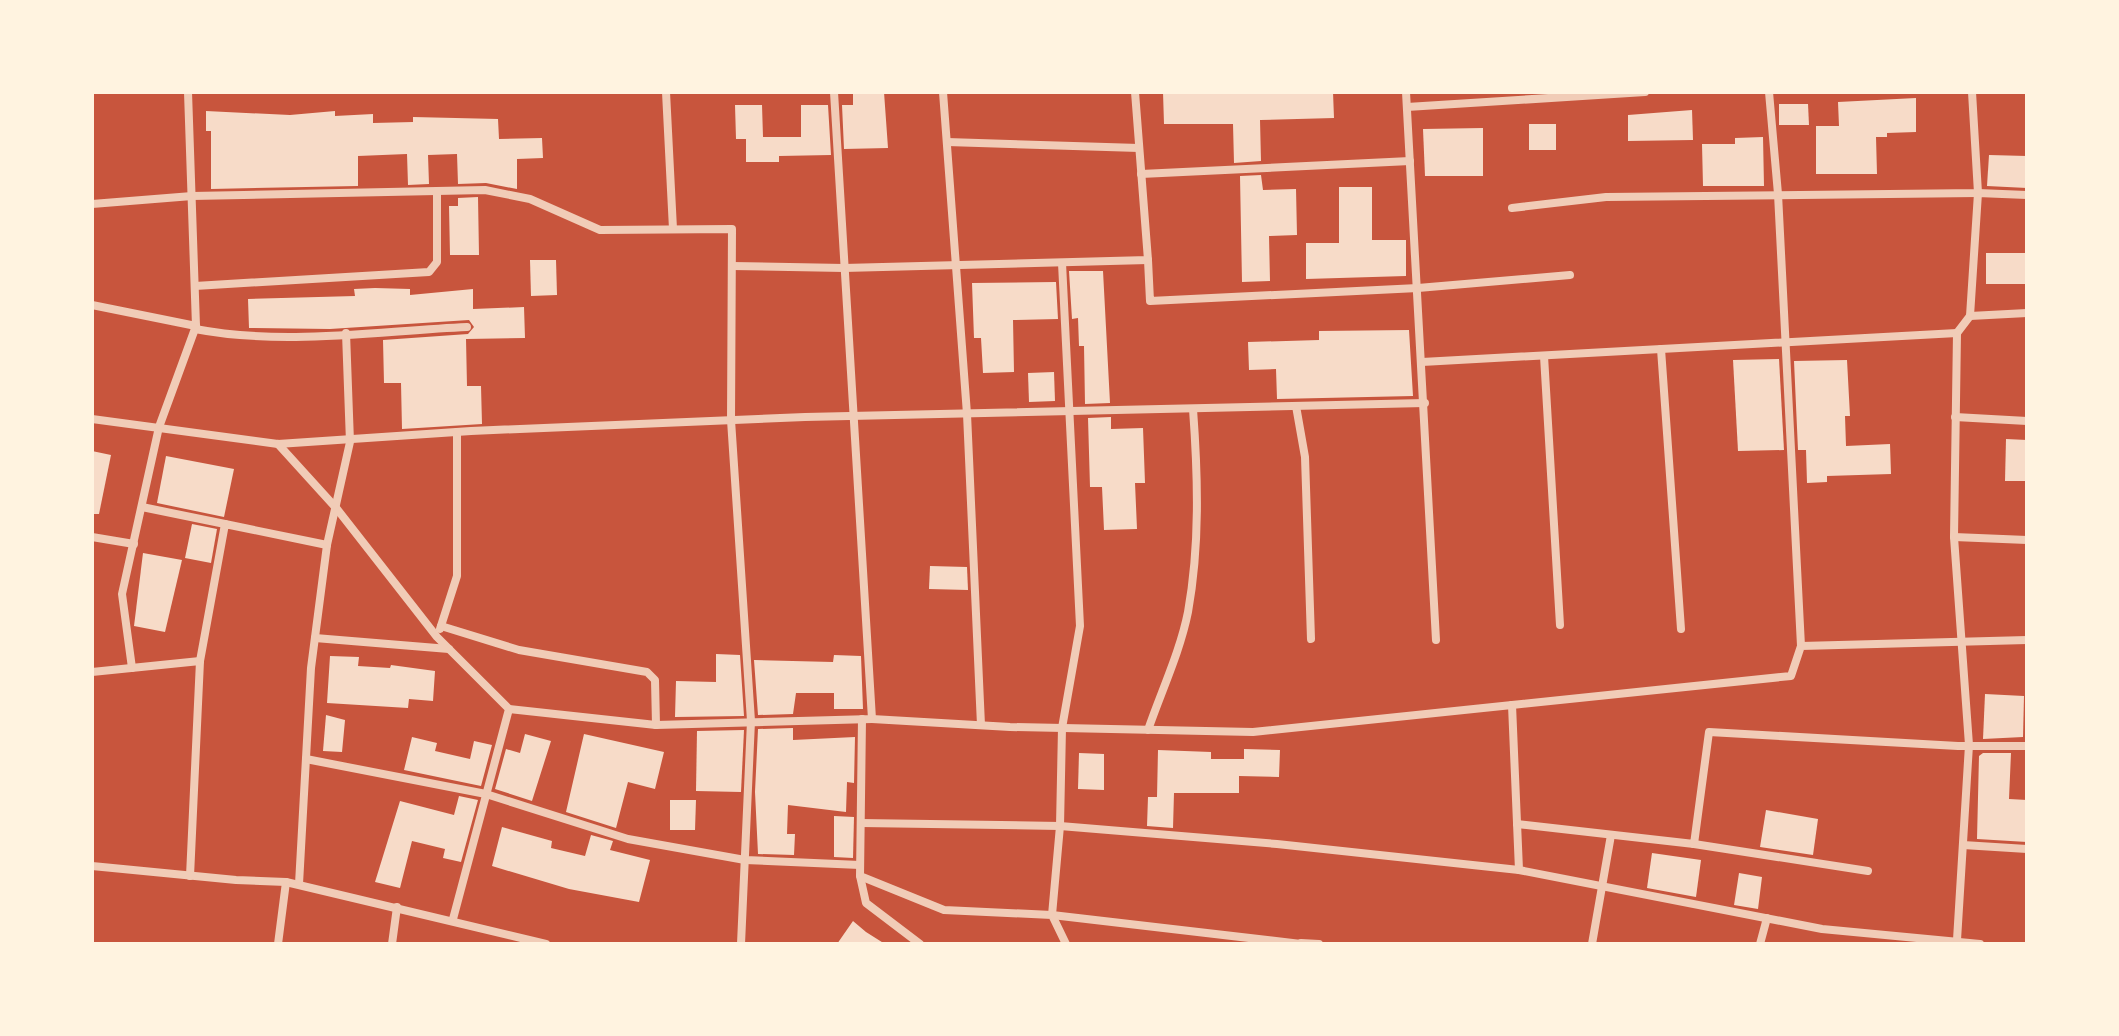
<svg xmlns="http://www.w3.org/2000/svg" width="2119" height="1036" viewBox="0 0 2119 1036" font-family="'Asap Condensed',sans-serif">
<style>
.building{fill:#f7dbc8}
.lines{fill:none;stroke-linecap:round;stroke-linejoin:round}
.minor{stroke:#f1ccb7;stroke-width:8}
</style>
<rect width="100%" height="100%" fill="#c8553d"/>
<!-- building -->
<g class="building">
<polygon points="853,92 884,92 888,148 844,149 842,105 853,105"/>
<polygon points="1163,92 1333,92 1334,118 1260,120 1261,161 1234,163 1233,124 1164,124"/>
<polygon points="1916,98 1916,132 1887,133 1887,137 1876,137 1877,174 1816,174 1816,126 1839,126 1838,102"/>
<polygon points="1779,104 1808,104 1809,125 1779,125"/>
<polygon points="735,105 762,105 763,137 801,137 801,105 828,105 831,155 779,156 779,162 746,162 746,139 736,139"/>
<polygon points="1692,110 1693,140 1628,141 1628,115"/>
<polygon points="206,111 290,115 335,111 335,116 373,114 373,123 413,122 413,117 498,119 499,139 542,138 543,158 517,159 517,189 486,183 458,184 457,154 428,155 429,184 408,185 407,154 358,156 358,186 211,189 211,131 206,131"/>
<rect x="1529" y="124" width="27" height="26"/>
<polygon points="1483,128 1483,176 1425,176 1423,129"/>
<polygon points="1763,137 1764,186 1703,186 1702,144 1735,144 1735,138"/>
<polygon points="1989,155 2027,156 2027,188 1987,186"/>
<polygon points="1261,175 1263,190 1296,189 1297,235 1269,236 1270,281 1242,282 1240,176"/>
<polygon points="1339,187 1372,187 1372,240 1406,240 1406,276 1306,279 1306,243 1339,243"/>
<polygon points="478,197 479,255 450,255 449,206 458,206 458,198"/>
<rect x="1986" y="253" width="41" height="31"/>
<polygon points="530,260 556,260 557,295 531,296"/>
<polygon points="1069,271 1103,271 1110,403 1085,404 1084,346 1079,346 1078,318 1072,319"/>
<polygon points="1056,282 1058,319 1013,320 1014,372 983,373 981,338 974,338 972,283"/>
<polygon points="375,288 410,289 410,295 473,289 473,309 524,307 525,338 466,339 467,386 481,386 482,424 402,429 401,383 384,383 383,340 468,334 474,327 469,320 330,329 249,328 248,299 355,296 354,289"/>
<polygon points="1409,330 1413,396 1277,399 1276,369 1249,370 1248,342 1319,340 1319,331"/>
<polygon points="1779,359 1784,450 1738,451 1733,360"/>
<polygon points="1847,360 1850,416 1845,416 1846,446 1890,444 1891,474 1827,476 1827,482 1807,483 1806,450 1798,450 1794,361"/>
<polygon points="1054,372 1055,401 1029,402 1028,373"/>
<polygon points="1111,417 1111,429 1143,428 1145,483 1135,483 1137,529 1104,530 1102,487 1090,487 1088,418"/>
<polygon points="2006,439 2027,440 2027,481 2005,481"/>
<polygon points="92,451 111,455 99,514 92,514"/>
<polygon points="166,456 234,469 224,517 157,503"/>
<polygon points="192,524 217,529 211,563 185,558"/>
<polygon points="143,553 182,560 165,632 134,626"/>
<polygon points="930,566 967,567 968,590 929,589"/>
<polygon points="716,654 740,655 744,716 675,717 676,681 716,682"/>
<polygon points="834,655 861,656 863,709 834,709 834,693 796,693 793,714 758,715 754,660 833,662"/>
<polygon points="330,656 359,657 358,666 390,668 391,665 435,671 433,701 409,699 408,708 327,703"/>
<polygon points="1985,694 2024,696 2023,737 1983,739"/>
<polygon points="326,715 345,720 342,752 323,751"/>
<polygon points="793,728 793,740 855,737 854,783 847,782 846,812 788,805 787,834 795,834 794,855 758,854 755,792 758,729"/>
<polygon points="744,730 741,792 696,791 697,731"/>
<polygon points="525,734 551,741 532,801 495,789 506,749 520,753"/>
<polygon points="584,734 664,752 655,789 628,782 616,828 566,812"/>
<polygon points="412,737 437,743 435,751 470,759 474,741 492,745 481,786 404,770"/>
<polygon points="1244,749 1280,750 1279,777 1239,776 1239,793 1174,793 1173,828 1147,826 1148,797 1157,797 1158,750 1211,752 1211,759 1244,759"/>
<polygon points="1079,753 1104,754 1104,790 1078,789"/>
<polygon points="1983,753 2011,753 2009,799 2027,800 2027,842 1977,839 1979,756"/>
<polygon points="459,796 478,800 461,862 443,858 445,849 412,841 400,888 375,882 400,801 454,815"/>
<polygon points="670,800 696,800 695,830 670,830"/>
<polygon points="1766,810 1818,819 1813,855 1760,847"/>
<polygon points="834,816 854,817 853,858 834,857"/>
<polygon points="502,827 552,841 551,848 585,856 591,835 613,841 610,850 650,860 639,902 569,889 492,866"/>
<polygon points="1652,853 1701,860 1696,897 1647,888"/>
<polygon points="1739,873 1762,877 1758,909 1734,905"/>
<polygon points="853,921 866,932 885,944 837,944"/>
</g>
<g class="lines">
<!-- minor -->
<g class="minor">
<polyline points="666,92 673,229"/>
<polyline points="943,92 967,414 981,725"/>
<polyline points="1406,92 1436,640"/>
<polyline points="1769,92 1778,194 1801,646"/>
<polyline points="1407,107 1645,92"/>
<polyline points="947,142 1139,148"/>
<polyline points="1141,174 1410,161"/>
<polyline points="92,204 192,196 485,190 530,199 600,230 732,229 731,420 751,721 741,944"/>
<polyline points="1512,208 1606,197 1978,193 1972,92"/>
<polyline points="1148,260 1150,301 1418,288 1570,275"/>
<polyline points="1062,263 1080,626 1062,728 1060,826 1052,915 1301,944"/>
<polyline points="732,266 844,268 1148,260 1135,92"/>
<polyline points="195,286 429,272 437,262 437,191"/>
<polyline points="92,305 196,326 188,92"/>
<polyline points="1970,316 2027,313"/>
<path d="M195 329C284 346 377 331 467 327"/>
<polyline points="1661,349 1681,629"/>
<polyline points="1544,356 1560,625"/>
<polyline points="1422,362 1957,333"/>
<polyline points="1296,406 1305,457 1311,639"/>
<polyline points="1955,417 2027,421"/>
<polyline points="92,419 278,444 471,431 805,417 1425,403"/>
<polyline points="278,444 337,509 437,637 509,709 453,919"/>
<polyline points="142,507 225,524"/>
<polyline points="92,537 134,544"/>
<polyline points="1954,537 2027,540"/>
<polyline points="327,545 350,442 346,333"/>
<polyline points="441,626 519,650 647,672 655,680 656,725"/>
<polyline points="440,629 457,576 457,432"/>
<polyline points="315,638 449,649"/>
<polyline points="200,661 225,524 327,545 311,668 299,884"/>
<polyline points="132,668 122,594 159,427 196,326"/>
<polyline points="92,672 200,661 190,876"/>
<polyline points="1512,705 1791,676 1801,646 2027,640"/>
<polyline points="509,709 656,725 872,719 834,92"/>
<polyline points="862,719 860,876 944,910 1052,915 1066,944"/>
<polyline points="872,719 1010,727 1253,732 1512,705 1519,870 1822,929 1980,944"/>
<path d="M1148 730C1161 692 1180 652 1188 612 1200 545 1198 477 1193 409"/>
<polyline points="306,759 486,794 628,839 745,860 860,865"/>
<polyline points="861,823 1060,826 1277,844 1519,870"/>
<polyline points="1517,824 1694,844 1709,732 1958,746 2027,746"/>
<polyline points="1694,844 1868,871"/>
<polyline points="1963,845 2027,849"/>
<polyline points="92,866 236,880 286,882 546,944"/>
<polyline points="860,876 866,903 920,944"/>
<polyline points="1957,940 1969,745 1954,537 1957,333 1970,316 1978,193 2027,195"/>
<polyline points="1301,943 1319,944"/>
<polyline points="278,944 286,882"/>
<polyline points="392,944 397,907"/>
<polyline points="1592,944 1611,835"/>
<polyline points="1760,944 1767,918"/>
</g>
</g>
<!-- border -->
<rect width="2119" height="1036" fill="none" stroke="#fff3e0" stroke-width="188"/>
</svg>
